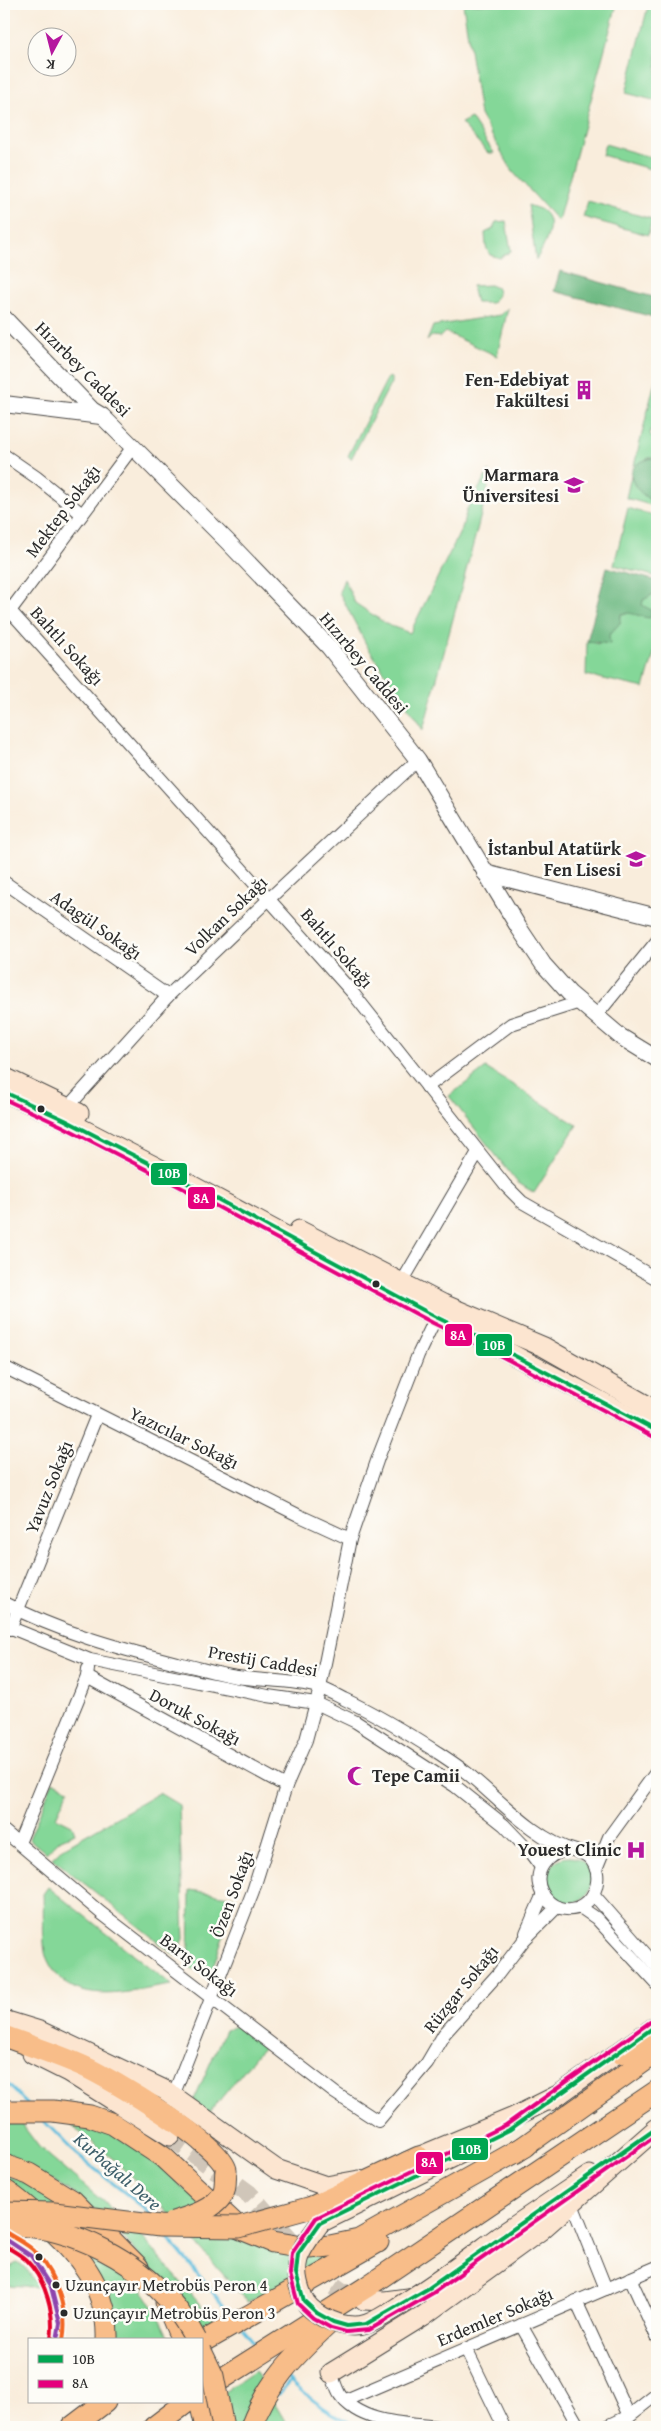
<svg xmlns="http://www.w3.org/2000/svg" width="661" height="2431" viewBox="0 0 661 2431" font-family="'Gentium Book Plus',serif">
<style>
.green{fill:#84d798;stroke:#588162}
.forest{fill:#6bb880;stroke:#4b7256}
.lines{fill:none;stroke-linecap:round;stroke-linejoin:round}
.stream{stroke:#61bfdf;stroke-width:3}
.secondary-tunnel{stroke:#d0c6b9;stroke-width:19;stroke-dasharray:19 9;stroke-linecap:butt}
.minor-casing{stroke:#4a4846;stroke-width:14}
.tertiary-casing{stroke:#4a4846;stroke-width:18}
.secondary-casing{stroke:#4a4846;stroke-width:21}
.trunk-casing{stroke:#4a4846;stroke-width:23}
.minor{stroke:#fff;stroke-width:12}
.tertiary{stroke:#fff;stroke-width:16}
.secondary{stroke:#fce5d0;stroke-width:19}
.trunk{stroke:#f8bd89;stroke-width:21}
.secondary-bridge-casing{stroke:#4a4846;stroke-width:21;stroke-linecap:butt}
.trunk-bridge-casing{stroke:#4a4846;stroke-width:23;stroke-linecap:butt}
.secondary-bridge{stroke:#fce5d0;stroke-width:19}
.trunk-bridge{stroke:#f8bd89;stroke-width:21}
.bus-1-casing{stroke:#fdfcf7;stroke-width:8}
.bus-2-casing{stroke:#fdfcf7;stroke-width:8}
.bus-3-casing{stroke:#fdfcf7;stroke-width:8}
.bus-4-casing{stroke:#fdfcf7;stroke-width:8}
.bus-5-casing{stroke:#fdfcf7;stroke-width:8}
.bus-1{stroke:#00a651;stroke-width:4}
.bus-2{stroke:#e5007d;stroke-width:4}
.bus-3{stroke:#8e44ad;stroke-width:4}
.bus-4{stroke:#e4002b;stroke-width:4}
.bus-5{stroke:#f26522;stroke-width:4}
.bus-dot{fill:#2b2b2b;stroke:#fdfcf7;stroke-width:2}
.labels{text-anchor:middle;stroke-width:5;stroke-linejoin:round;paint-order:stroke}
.bus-label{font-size:17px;fill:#2b2b2b;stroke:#fdfcf7;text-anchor:start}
.street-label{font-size:18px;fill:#2b2b2b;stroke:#fdfcf7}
.poi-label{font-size:18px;font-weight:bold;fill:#2b2b2b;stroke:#fdfcf7;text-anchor:end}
.water-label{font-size:19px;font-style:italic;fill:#3e5f6a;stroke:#fdfcf7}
.line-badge{stroke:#fdfcf7;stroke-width:2}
.badge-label{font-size:14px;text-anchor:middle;font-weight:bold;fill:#fff}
</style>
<rect width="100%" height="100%" fill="#fdfcf7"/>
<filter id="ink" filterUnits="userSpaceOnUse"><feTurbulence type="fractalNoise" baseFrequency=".02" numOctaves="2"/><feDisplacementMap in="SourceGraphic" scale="10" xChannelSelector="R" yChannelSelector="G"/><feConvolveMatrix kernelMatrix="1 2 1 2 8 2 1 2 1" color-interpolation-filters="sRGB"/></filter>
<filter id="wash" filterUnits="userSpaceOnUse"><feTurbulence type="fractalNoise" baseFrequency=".0096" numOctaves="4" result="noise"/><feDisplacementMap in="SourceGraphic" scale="20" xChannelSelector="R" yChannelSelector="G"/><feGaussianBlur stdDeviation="1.12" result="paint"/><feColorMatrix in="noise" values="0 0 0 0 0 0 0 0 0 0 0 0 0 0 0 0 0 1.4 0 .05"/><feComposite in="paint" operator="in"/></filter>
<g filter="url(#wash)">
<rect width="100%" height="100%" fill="#f9eddc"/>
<!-- green -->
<g class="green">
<polygon points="463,4 617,4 558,221 513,172 480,115"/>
<polygon points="653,4 657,4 657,101 626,93 648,6"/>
<polygon points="471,118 494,153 488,153 461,123"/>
<polygon points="605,144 657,159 657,171 602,155"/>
<polygon points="588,201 652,219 648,235 583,217"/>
<path d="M528 205C533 207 539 208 543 211 558 223 543 248 536 260Z"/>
<polygon points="506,221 511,251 500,258 490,255 486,247 485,233 493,229 496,222"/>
<polygon points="490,285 497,288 498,295 492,303 476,303 472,286"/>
<polygon points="508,308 497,356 445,332 440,337 432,336 427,341 433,326 500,315"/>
<polygon points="657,373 657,420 652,427 650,434 657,443 657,457 649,458 634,466"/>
<polygon points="388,377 391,378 391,383 351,459 348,456"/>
<polygon points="489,471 488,487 477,530 423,730 367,646 339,592 344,579 355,603 388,625 410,633 462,528 467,509"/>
<polygon points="631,476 635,486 657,507 626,498"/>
<polygon points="628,508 657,517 657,577 614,565"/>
<polygon points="657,592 657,643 644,688 586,675 587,641 598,644 620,623 621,614 634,612 640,617 643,600"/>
<polygon points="486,1068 577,1125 534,1193 517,1182 449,1096"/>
<polygon points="53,1781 69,1789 56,1817 72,1825 75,1833 61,1839 46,1853 29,1839"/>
<polygon points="159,1793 179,1805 184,1939 176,1956 52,1858 63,1848"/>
<circle cx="569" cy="1880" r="23"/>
<path d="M48 1887 172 1985C127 1991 68 2012 46 1956 42 1945 44 1908 43 1894Z"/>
<polygon points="190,1890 236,1897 212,1970 205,1974 189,1967"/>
<polygon points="236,2026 263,2047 209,2113 193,2102 225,2030"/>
<path d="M4 2123H21L39 2147 135 2229 216 2323 193 2334C162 2283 129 2235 81 2199 59 2182 28 2169 4 2156Z"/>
<polygon points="72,2126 93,2127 109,2132 151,2156 184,2189 315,2256 339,2257 247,2302 178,2222 113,2159"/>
<path d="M4 2175C13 2178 23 2181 32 2186 86 2214 147 2284 170 2340H117L113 2312 4 2182Z"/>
<polygon points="17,2263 25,2267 39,2287 7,2285 8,2268"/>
<polygon points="255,2371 288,2426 215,2427 211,2401"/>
</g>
<!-- forest -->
<g class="forest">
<polygon points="560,271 657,298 657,318 554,291"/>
<path d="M657 457V506H655C650 498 641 495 636 487 622 466 642 460 657 457Z"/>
<path d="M607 567 657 581V592L643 600 642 605 651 610 652 615 650 618C638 617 633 611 621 614L620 623 609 635 610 644 587 641Z"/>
</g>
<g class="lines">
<!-- stream -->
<g class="stream">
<polyline points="4,2081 27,2103"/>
<polyline points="43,2120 77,2155 143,2207 150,2215"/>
<polyline points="165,2234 232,2316"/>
<polyline points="243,2329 258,2347"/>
<path d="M286 2377C308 2398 331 2416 360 2427"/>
<polyline points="279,2394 290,2381"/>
<polyline points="655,2427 657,2426"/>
</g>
</g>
</g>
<g filter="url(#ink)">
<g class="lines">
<!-- secondary-tunnel -->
<polyline class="secondary-tunnel" points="170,2136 249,2194 328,2282 346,2295 363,2299"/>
<defs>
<g id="minor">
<polyline points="4,455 36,477 82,514"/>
<polyline points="4,604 352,992 505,1185 522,1202 657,1279"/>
<polyline points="4,619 132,448"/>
<polyline points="4,882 168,996"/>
<polyline points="596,1016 657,941"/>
<polyline points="427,1087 511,1024 580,1002"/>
<polyline points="68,1107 168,996 270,898 418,760"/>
<polyline points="402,1282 478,1152"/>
<polyline points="4,1367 300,1516 350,1539"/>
<path d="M4 1603C59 1632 117 1648 177 1663 197 1667 217 1674 237 1677 264 1681 292 1680 318 1687 327 1690 336 1695 344 1699 378 1715 409 1734 440 1754 449 1760 458 1766 467 1773 498 1798 536 1841 576 1851 613 1860 598 1918 560 1908 553 1906 546 1900 542 1893 531 1871 548 1852 569 1850"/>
<polyline points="4,1625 90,1660 268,1696 316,1703 356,1722 455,1786 504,1825 529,1851 541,1867"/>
<polyline points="10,1629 97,1415"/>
<polyline points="87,1677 286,1786"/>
<polyline points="4,1831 101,1913 335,2093 378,2121 427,2063 444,2034 498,1974 524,1940 557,1907"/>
<polyline points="19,1843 87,1677 88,1669"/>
<polyline points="596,1869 609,1837 657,1771"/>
<polyline points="594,1895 657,1967"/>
<polyline points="580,1907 596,1918 657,1984"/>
<polyline points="526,1933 543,1894"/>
<polyline points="173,2096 253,1891 286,1786 306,1740 320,1688 350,1539 378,1458 418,1355 439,1311"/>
<polyline points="572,2204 606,2289"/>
<polyline points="630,2278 657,2337"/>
<polyline points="576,2301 629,2416"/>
<polyline points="521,2325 579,2427"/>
<polyline points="466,2349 504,2427"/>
<path d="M331 2373C334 2380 336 2389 340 2395 360 2424 407 2423 438 2427"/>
<polyline points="346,2400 657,2267"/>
<polyline points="606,2427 629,2416 657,2394"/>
</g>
<g id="tertiary">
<polyline points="4,318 92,410 102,416 227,541 329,647 418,760 519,928 543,964 569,993 621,1037 657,1059"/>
<polyline points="4,404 101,416"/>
<polyline points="485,873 657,917"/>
</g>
<g id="secondary">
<polyline points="4,1077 79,1113"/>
<polyline points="4,1092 65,1120 193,1186 436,1317 502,1349 657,1431"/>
<polyline points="299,1230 443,1304 544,1347 657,1411"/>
<polyline points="4,2020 40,2031 165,2090 276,2169 326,2186 359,2180"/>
<polyline points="32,2054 68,2072 170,2136"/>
<polyline points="550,2101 657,2025"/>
<polyline points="406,2162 514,2117 560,2094"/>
<polyline points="320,2223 480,2144"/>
<polyline points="498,2237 590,2175"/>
<polyline points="364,2300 385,2301 415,2297"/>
<polyline points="331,2373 423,2316 540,2231 657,2128"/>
</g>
<g id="trunk">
<path d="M4 2036C30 2046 57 2054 83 2066 110 2078 221 2144 226 2170"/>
<polyline points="620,2053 641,2046 657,2036"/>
<polyline points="4,2111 53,2111 90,2116 113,2124 163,2157 239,2228 273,2242 309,2248 330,2246 359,2240 526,2146"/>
<polyline points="515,2153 657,2052"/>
<polyline points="4,2165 29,2174 73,2201 138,2267"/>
<path d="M4 2190C17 2198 29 2209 40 2219 77 2251 109 2288 107 2340"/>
<polyline points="312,2207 419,2157"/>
<polyline points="166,2303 182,2340"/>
<polyline points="201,2343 378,2242"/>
<polyline points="201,2392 365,2288 657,2091"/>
<polyline points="200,2402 206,2427"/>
<polyline points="72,2427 105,2402"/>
<polyline points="154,2427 187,2402"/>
<path d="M251 2427C268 2382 293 2357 327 2325"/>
</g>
</defs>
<!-- minor casing -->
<use href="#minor" class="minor-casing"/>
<!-- tertiary casing -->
<use href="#tertiary" class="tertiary-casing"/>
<!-- secondary casing -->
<use href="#secondary" class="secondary-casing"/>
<!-- trunk casing -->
<use href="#trunk" class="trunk-casing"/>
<!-- minor -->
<use href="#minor" class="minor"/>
<!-- tertiary -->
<use href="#tertiary" class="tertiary"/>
<!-- secondary -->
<use href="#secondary" class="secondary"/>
<!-- trunk -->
<use href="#trunk" class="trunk"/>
<defs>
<path id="secondary-bridge" d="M320 2223C301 2250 289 2261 302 2295 305 2305 314 2312 323 2317 336 2324 352 2329 367 2324 381 2319 394 2309 407 2301 438 2282 468 2259 498 2237"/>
<g id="trunk-bridge">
<polyline points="4,2212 54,2213 160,2226 239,2227 312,2207"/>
<path d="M173 2222C190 2217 217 2209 224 2191 226 2185 225 2177 226 2170"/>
<path d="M14 2225C75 2228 137 2260 175 2307 183 2317 190 2329 196 2340"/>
<polyline points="201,2351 213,2376 223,2427"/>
</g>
</defs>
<!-- secondary-bridge casing -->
<use href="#secondary-bridge" class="secondary-bridge-casing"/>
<!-- trunk-bridge casing -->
<use href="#trunk-bridge" class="trunk-bridge-casing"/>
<!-- secondary-bridge -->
<use href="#secondary-bridge" class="secondary-bridge"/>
<!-- trunk-bridge -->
<use href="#trunk-bridge" class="trunk-bridge"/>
<defs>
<g id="bus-1">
<polyline points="4,1092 65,1120 193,1186 436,1317 502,1349 657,1431"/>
<polyline points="657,2025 509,2130 320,2223 298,2254 296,2273 304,2301 317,2313 333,2322 347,2326 366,2324 429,2288 657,2128"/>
</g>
<g id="bus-2">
<polyline points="4,1099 62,1126 190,1192 433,1323 499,1355 654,1437"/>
<polyline points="653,2020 506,2125 316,2218 292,2253 290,2274 298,2304 313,2318 331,2328 346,2332 369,2330 433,2293 657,2135"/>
</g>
<polyline id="bus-3" points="4,2238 31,2256 51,2287 60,2323 57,2340"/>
<path id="bus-4" d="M4 2245C11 2250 20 2254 26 2260 46 2280 55 2313 51 2339"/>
<path id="bus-5" d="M7 2233C16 2239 30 2245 36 2253 56 2277 69 2309 63 2340"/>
</defs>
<!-- bus-1 casing -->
<use href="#bus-1" class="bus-1-casing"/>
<!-- bus-2 casing -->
<use href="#bus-2" class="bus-2-casing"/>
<!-- bus-3 casing -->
<use href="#bus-3" class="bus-3-casing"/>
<!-- bus-4 casing -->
<use href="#bus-4" class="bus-4-casing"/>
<!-- bus-5 casing -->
<use href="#bus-5" class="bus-5-casing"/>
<!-- bus-1 -->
<use href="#bus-1" class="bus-1"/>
<!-- bus-2 -->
<use href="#bus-2" class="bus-2"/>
<!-- bus-3 -->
<use href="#bus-3" class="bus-3"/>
<!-- bus-4 -->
<use href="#bus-4" class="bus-4"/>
<!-- bus-5 -->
<use href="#bus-5" class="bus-5"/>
</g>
</g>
<!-- icons -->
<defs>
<symbol id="building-bare" viewBox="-9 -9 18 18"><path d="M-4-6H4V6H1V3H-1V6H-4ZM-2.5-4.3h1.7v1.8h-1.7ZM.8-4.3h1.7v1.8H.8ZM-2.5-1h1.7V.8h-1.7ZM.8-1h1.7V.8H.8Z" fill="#b5179e" stroke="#fdfcf7" stroke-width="2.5" paint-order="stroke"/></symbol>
<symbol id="school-bare" viewBox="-9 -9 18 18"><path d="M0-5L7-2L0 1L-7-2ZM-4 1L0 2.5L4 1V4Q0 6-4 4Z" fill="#b5179e" stroke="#fdfcf7" stroke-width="2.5" paint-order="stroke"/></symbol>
<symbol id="mosque-bare" viewBox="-9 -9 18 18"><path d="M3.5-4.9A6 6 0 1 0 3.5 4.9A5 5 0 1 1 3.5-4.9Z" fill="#b5179e" stroke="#fdfcf7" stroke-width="2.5" paint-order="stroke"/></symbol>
<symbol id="hospital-bare" viewBox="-9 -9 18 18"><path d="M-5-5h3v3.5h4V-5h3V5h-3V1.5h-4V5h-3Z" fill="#b5179e" stroke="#fdfcf7" stroke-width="2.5" paint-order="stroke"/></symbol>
</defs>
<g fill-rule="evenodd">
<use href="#building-bare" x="570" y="376" width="28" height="28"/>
<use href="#school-bare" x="560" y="471" width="28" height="28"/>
<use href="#school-bare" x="622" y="845" width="28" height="28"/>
<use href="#mosque-bare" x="343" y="1762" width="28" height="28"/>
<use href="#hospital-bare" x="622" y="1836" width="28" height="28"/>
</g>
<!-- markers -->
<g class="bus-dot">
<circle cx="41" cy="1109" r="4.5"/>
<circle cx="376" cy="1284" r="4.5"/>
<circle cx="39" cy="2257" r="4.5"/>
<circle cx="56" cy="2285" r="4.5"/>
<circle cx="64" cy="2313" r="4.5"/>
</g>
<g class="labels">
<!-- bus labels -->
<g class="bus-label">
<text x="65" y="2291">Uzunçayır Metrobüs Peron 4</text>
<text x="73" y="2319">Uzunçayır Metrobüs Peron 3</text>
</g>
<!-- street labels -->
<g class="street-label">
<text transform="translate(83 369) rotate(45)" y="6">Hızırbey Caddesi</text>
<text transform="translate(63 511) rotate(-53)" y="6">Mektep Sokağı</text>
<text transform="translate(67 646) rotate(48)" y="6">Bahtlı Sokağı</text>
<text transform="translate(364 663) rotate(50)" y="6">Hızırbey Caddesi</text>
<text transform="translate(226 916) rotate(-44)" y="6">Volkan Sokağı</text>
<text transform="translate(96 925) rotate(35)" y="6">Adagül Sokağı</text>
<text transform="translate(337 948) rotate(49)" y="6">Bahtlı Sokağı</text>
<text transform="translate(184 1438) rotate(26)" y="6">Yazıcılar Sokağı</text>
<text transform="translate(49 1487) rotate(-68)" y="6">Yavuz Sokağı</text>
<text transform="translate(263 1661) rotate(10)" y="6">Prestij Caddesi</text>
<text transform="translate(195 1717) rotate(28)" y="6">Doruk Sokağı</text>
<text transform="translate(232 1894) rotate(-70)" y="6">Özen Sokağı</text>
<text transform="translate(199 1965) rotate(37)" y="6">Barış Sokağı</text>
<text transform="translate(461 1989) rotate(-51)" y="6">Rüzgar Sokağı</text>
<text transform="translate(495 2317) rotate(-23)" y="6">Erdemler Sokağı</text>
</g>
<!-- poi labels -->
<g class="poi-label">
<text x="569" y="386">Fen-Edebiyat<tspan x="569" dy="21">Fakültesi</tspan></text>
<text x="559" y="481">Marmara<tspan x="559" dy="21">Üniversitesi</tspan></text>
<text x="621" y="855">İstanbul Atatürk<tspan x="621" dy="21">Fen Lisesi</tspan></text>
<text x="372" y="1782" text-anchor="start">Tepe Camii</text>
<text x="621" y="1856">Youest Clinic</text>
</g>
<!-- water labels -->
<g class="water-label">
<text transform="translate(118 2171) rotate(41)" y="7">Kurbağalı Dere</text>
</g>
</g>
<g class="line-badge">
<rect x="150" y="1162" width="38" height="24" rx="5" fill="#00a651"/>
<rect x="187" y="1186" width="29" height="24" rx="5" fill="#e5007d"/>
<rect x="444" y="1323" width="29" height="24" rx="5" fill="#e5007d"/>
<rect x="475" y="1333" width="38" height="24" rx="5" fill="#00a651"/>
<rect x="451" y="2137" width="38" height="24" rx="5" fill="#00a651"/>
<rect x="415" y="2151" width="29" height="24" rx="5" fill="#e5007d"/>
</g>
<g class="badge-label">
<text x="169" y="1178">10B</text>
<text x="201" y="1203">8A</text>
<text x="458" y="1340">8A</text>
<text x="494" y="1350">10B</text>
<text x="470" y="2154">10B</text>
<text x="429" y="2167">8A</text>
</g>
<!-- margin -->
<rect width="661" height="2431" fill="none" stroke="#fdfcf7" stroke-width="20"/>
<!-- legend -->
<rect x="28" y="2338" width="175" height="65" fill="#fdfcf7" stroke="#a9a8a5"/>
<rect x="38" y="2355" width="25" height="8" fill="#00a651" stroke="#a9a8a5"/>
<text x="72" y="2364" font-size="15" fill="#2b2b2b">10B</text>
<rect x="38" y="2380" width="25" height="8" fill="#e5007d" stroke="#a9a8a5"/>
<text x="72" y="2388" font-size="15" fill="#2b2b2b">8A</text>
<!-- north arrow -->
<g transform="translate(52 52) rotate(187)"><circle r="24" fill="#fdfcf7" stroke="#a9a8a5"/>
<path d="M0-4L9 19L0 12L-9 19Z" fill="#b5179e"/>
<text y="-8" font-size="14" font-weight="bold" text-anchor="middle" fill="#2b2b2b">K</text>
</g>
</svg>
